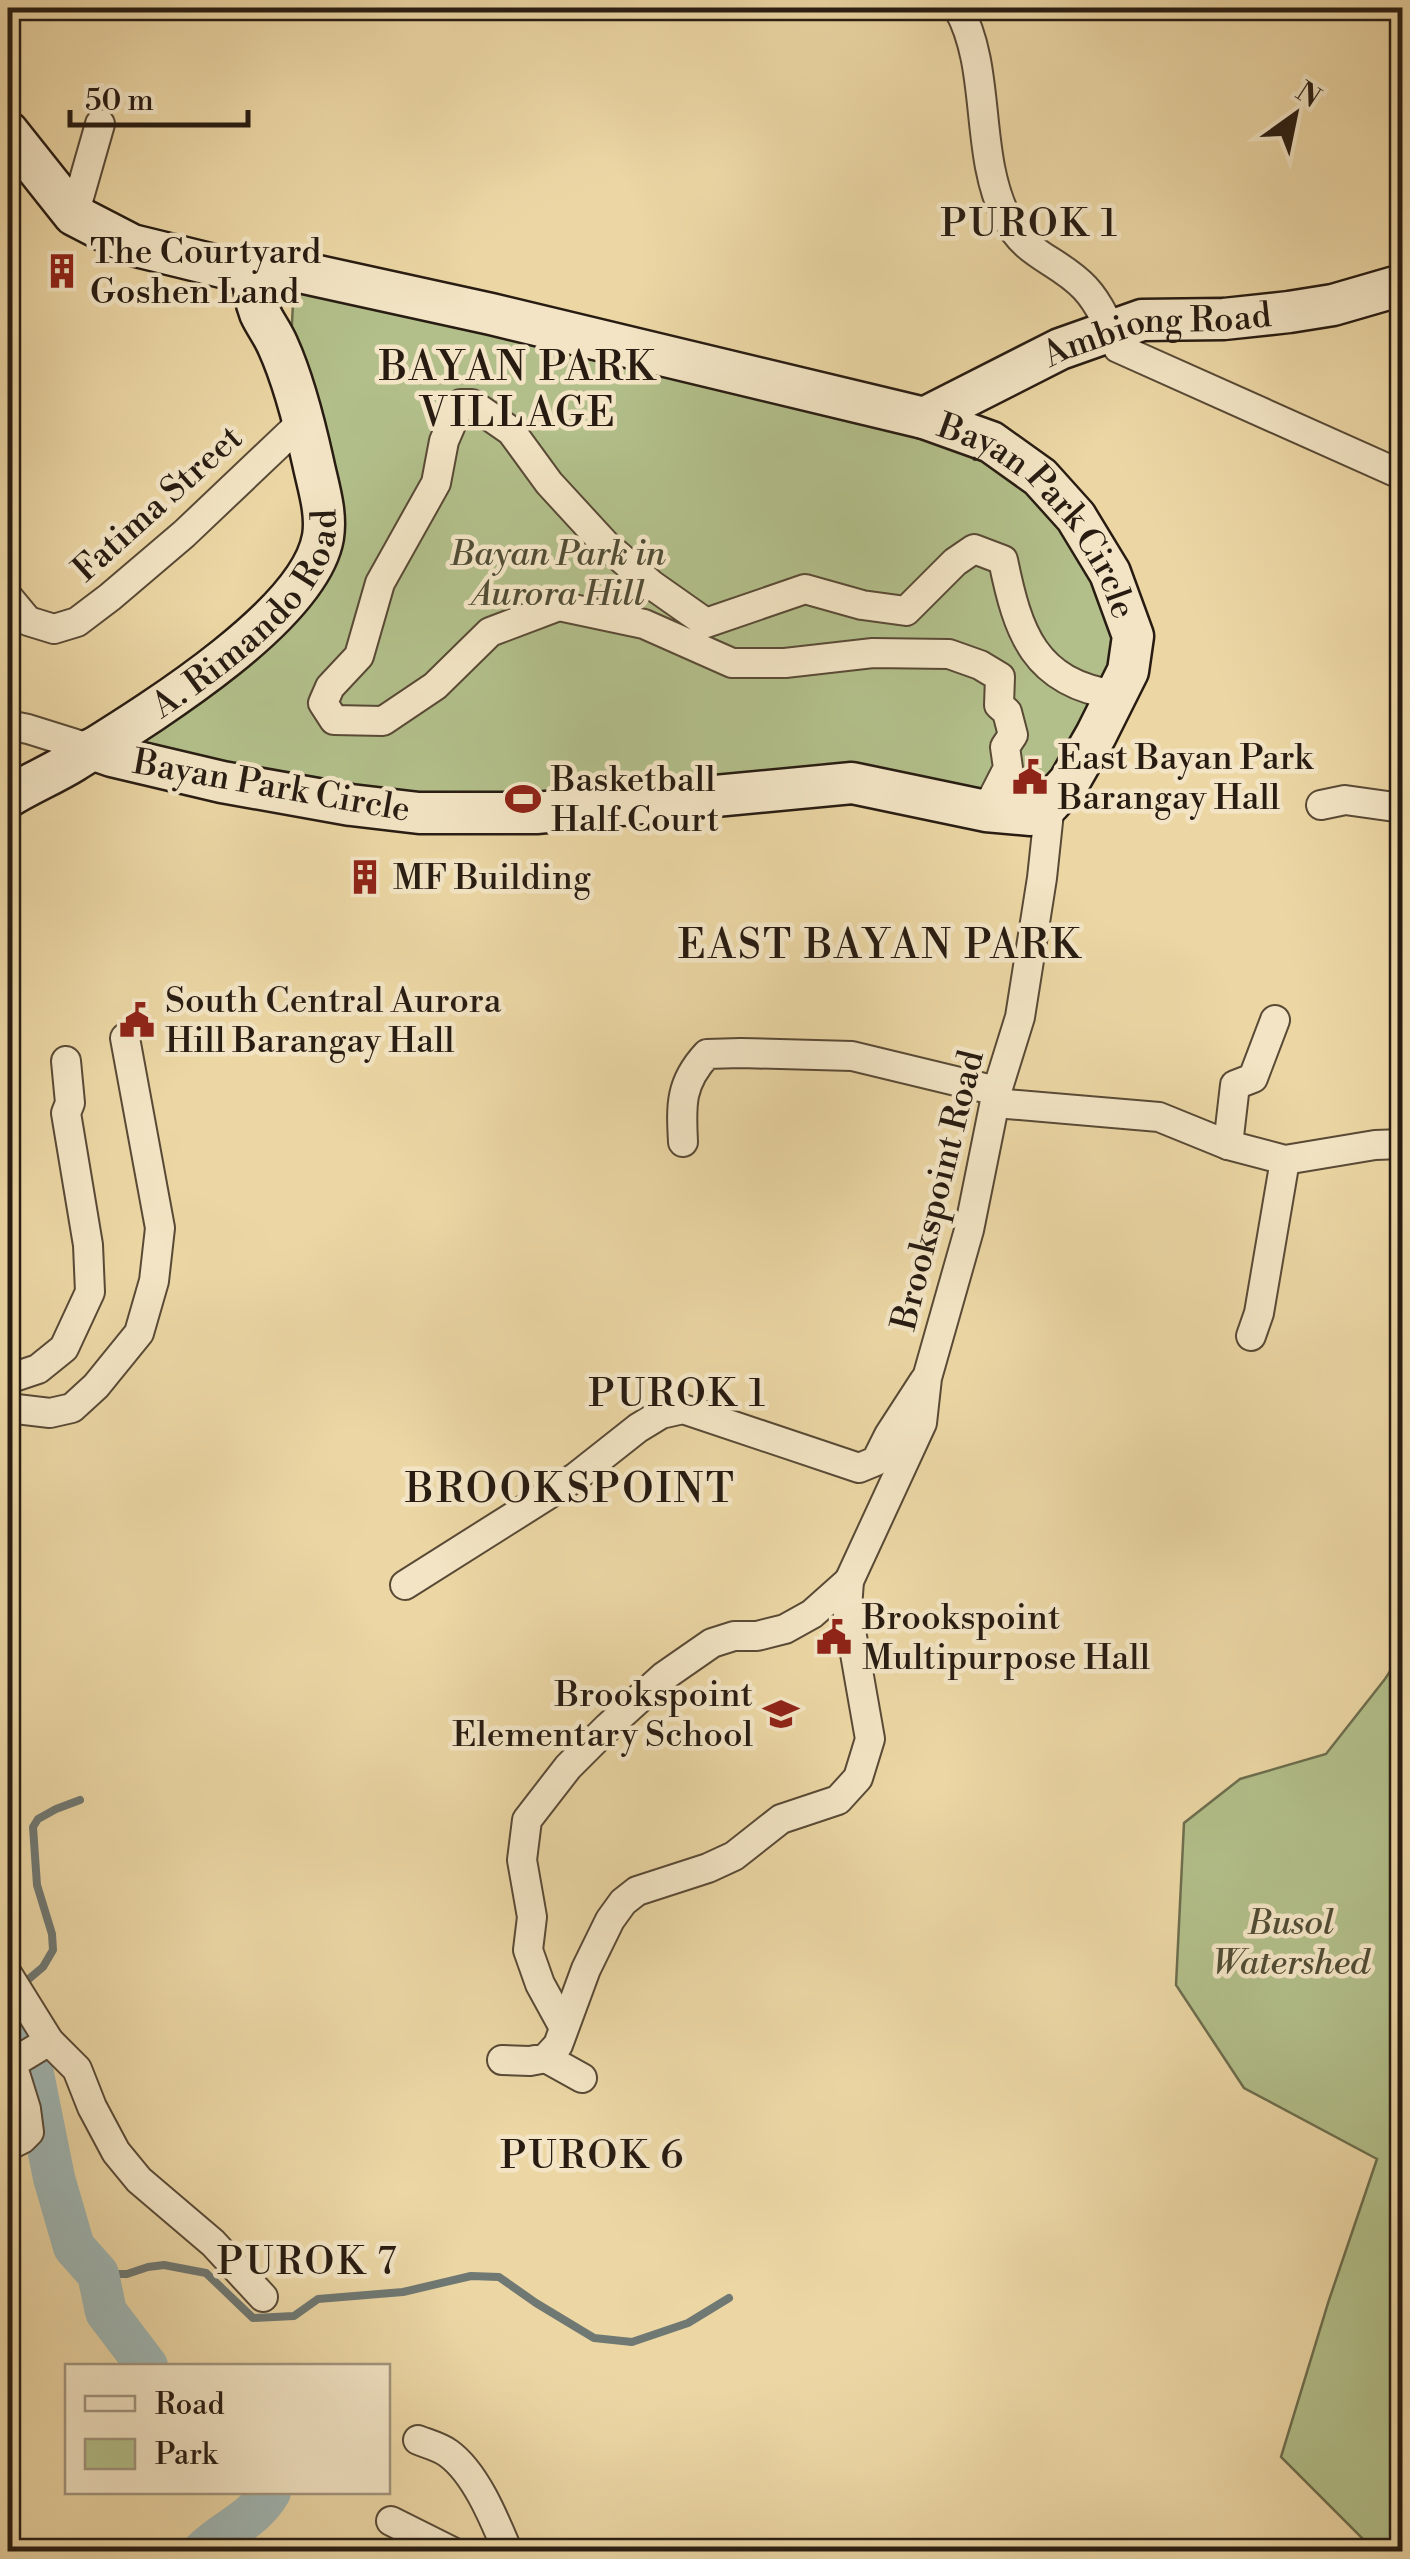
<svg xmlns="http://www.w3.org/2000/svg" width="1410" height="2559" viewBox="0 0 1410 2559" font-family="'Libre Bodoni',serif">
<style>
.green{fill:#b2bf8a;stroke:#6d6e4e;stroke-width:2.5}
.lines{fill:none;stroke-linecap:round;stroke-linejoin:round}
.stream{stroke:#6f7873;stroke-width:8}
.river{stroke:#9fb6b3;stroke-width:42}
.street-casing{stroke:#594a36;stroke-width:32}
.secondary-casing{stroke:#281c12;stroke-width:45}
.street{stroke:#f2e4c4;stroke-width:28}
.secondary{stroke:#f2e4c4;stroke-width:40}
.labels{text-anchor:middle;stroke-width:9;stroke-linejoin:round;paint-order:stroke}
.poi-label{font-size:35px;fill:#281c12;stroke:#f2e4c4;text-anchor:start}
.street-label{font-size:35px;fill:#281c12;stroke:#f2e4c4}
.park-label{font-size:35px;font-style:italic;fill:#514d36;stroke:#f2e4c4}
.neighbourhood-label{font-size:38px;letter-spacing:2.5px;fill:#281c12;stroke:#f2e4c4}
.quarter-label{font-size:40px;letter-spacing:2.5px;fill:#281c12;stroke:#f2e4c4}
</style>
<rect width="100%" height="100%" fill="#ebd6a4"/>
<filter id="stains"><feTurbulence type="fractalNoise" baseFrequency=".002" numOctaves="4"/><feColorMatrix values="0 0 0 0 .2 0 0 0 0 .09 0 0 0 0 .02 0 0 0 .5 -.17"/></filter>
<radialGradient id="worn" r=".72"><stop offset=".6" stop-color="#630" stop-opacity="0"/><stop offset="1" stop-color="#630" stop-opacity=".3"/></radialGradient>
<!-- green -->
<g class="green">
<polygon points="310,279 983,453 1065,524 1120,638 1111,676 1058,774 1021,802 422,800 127,745 327,567 291,343 293,303 298,289"/>
<polygon points="1402,1653 1402,2551 1376,2552 1281,2457 1329,2300 1377,2159 1244,2088 1176,1985 1184,1823 1240,1779 1326,1754 1385,1679"/>
</g>
<g class="lines">
<!-- stream -->
<g class="stream">
<polyline points="24,1983 43,1967 53,1950 52,1934 37,1885 33,1827 38,1819 56,1809 80,1800"/>
<polyline points="98,2274 127,2274 148,2267 164,2265 206,2273 253,2318 294,2316 318,2299 403,2292 471,2276 499,2277 536,2303 594,2338 632,2342 688,2323 729,2298"/>
</g>
<!-- river -->
<g class="river">
<polyline points="8,2016 32,2069 54,2178 74,2247 98,2274 106,2312 147,2366"/>
<path d="M202 2552C226 2528 252 2522 270 2492"/>
</g>
<defs>
<g id="street">
<path d="M958 8C992 68 974 153 1006 217 1026 257 1058 259 1085 288 1100 304 1110 328 1118 348L1402 475"/>
<polyline points="74,215 100,124"/>
<polyline points="8,597 28,621 54,629 77,622 110,597 184,534 303,421"/>
<polyline points="8,725 28,729 92,749"/>
<polyline points="1321,805 1345,800 1402,808"/>
<path d="M986 811 1008 768 1005 747 1013 735 1007 712 999 705 1000 677 980 665 949 654 873 653 785 663H732L644 624 559 606 490 632 435 686 383 721 334 720 323 703 330 687 359 656 380 583 436 483 444 441 460 404H472L511 431 549 483 606 545 652 585 706 623 805 589 862 605 906 611 955 562 974 549 1003 560C1018 633 1034 683 1116 695"/>
<polyline points="995,1103 1159,1117 1228,1145 1285,1160 1375,1145 1402,1144"/>
<path d="M683 1142C681 1105 680 1083 707 1054L741 1053 852 1056 997 1091"/>
<polyline points="1228,1145 1235,1085 1253,1078 1275,1020"/>
<polyline points="1251,1336 1259,1313 1285,1160"/>
<polyline points="8,1379 38,1369 64,1348 90,1292 88,1245 66,1113 70,1103 66,1061"/>
<polyline points="8,1408 50,1413 72,1408 96,1386 139,1333 154,1281 160,1228 125,1038"/>
<polyline points="405,1585 576,1477 638,1428 661,1414 683,1409 859,1468 876,1461 889,1435 924,1381"/>
<polyline points="8,1975 49,2041 77,2069 92,2107 116,2152 139,2180 213,2243 263,2297"/>
<polyline points="563,2026 540,1984 528,1950 532,1917 522,1860 527,1820 568,1767 608,1727 663,1677 712,1643 734,1636 757,1636 785,1629 812,1614 849,1581"/>
<polyline points="546,2058 582,2078"/>
<polyline points="502,2060 530,2061 546,2058 558,2045 586,1969 610,1920 623,1902 637,1891 708,1868 734,1856 781,1819 838,1800 858,1778 870,1739 847,1608 849,1581 922,1423 927,1378 969,1230 997,1091 1020,1017 1042,878 1050,803"/>
<polyline points="8,2146 22,2139 29,2132 26,2109 13,2067 16,2061 49,2041"/>
<path d="M418 2440C428 2444 440 2447 448 2453 476 2473 495 2521 508 2552"/>
<polyline points="391,2521 453,2552"/>
</g>
<g id="secondary">
<path id="s1" d="M8 132 74 215 132 245 222 267 295 271 491 314 924 418 991 442 1040 477 1076 517 1110 573 1133 636 1128 671 1096 735 1069 782 1050 803 1031 815 986 811 852 783 536 813H419L351 805 222 782 112 756 92 749"/>
<path id="s2" d="M924 418 1060 349 1142 320 1224 319 1289 312 1333 305 1402 285"/>
<path id="s3" d="M8 797C29 784 53 774 74 761 141 719 309 618 323 537 327 512 318 486 313 462 305 426 293 379 278 346 273 334 265 324 260 313 254 298 254 284 253 268"/>
</g>
</defs>
<!-- street casing -->
<use href="#street" class="street-casing"/>
<!-- secondary casing -->
<use href="#secondary" class="secondary-casing"/>
<!-- street -->
<use href="#street" class="street"/>
<!-- secondary -->
<use href="#secondary" class="secondary"/>
</g>
<!-- icons -->
<defs>
<symbol id="building-bare" viewBox="-9 -9 18 18"><path d="M-4-6H4V6H1V3H-1V6H-4ZM-2.5-4.3h1.7v1.8h-1.7ZM.8-4.3h1.7v1.8H.8ZM-2.5-1h1.7V.8h-1.7ZM.8-1h1.7V.8H.8Z" fill="#8f2418" stroke="#f2e4c4" stroke-width="2.5" paint-order="stroke"/></symbol>
<symbol id="civic-bare" viewBox="-9 -9 18 18"><path d="M-.6-6.5H3V-4.5H.6V-3L4-1V1h2V6H-6V1h2V-1L-.6-3ZM-1.2 2.5V6h2.4V2.5Z" fill="#8f2418" stroke="#f2e4c4" stroke-width="2.5" paint-order="stroke"/></symbol>
<symbol id="stadium-bare" viewBox="-9 -9 18 18"><path d="M0-5a6.5 5 0 1 0 0 10a6.5 5 0 1 0 0-10ZM-3.5-1.8h7v3.6h-7Z" fill="#8f2418" stroke="#f2e4c4" stroke-width="2.5" paint-order="stroke"/></symbol>
<symbol id="school-bare" viewBox="-9 -9 18 18"><path d="M0-5L7-2L0 1L-7-2ZM-4 1L0 2.5L4 1V4Q0 6-4 4Z" fill="#8f2418" stroke="#f2e4c4" stroke-width="2.5" paint-order="stroke"/></symbol>
</defs>
<g fill-rule="evenodd">
<use href="#building-bare" x="37" y="246" width="50" height="50"/>
<use href="#civic-bare" x="1005" y="752" width="50" height="50"/>
<use href="#stadium-bare" x="498" y="774" width="50" height="50"/>
<use href="#building-bare" x="340" y="852" width="50" height="50"/>
<use href="#civic-bare" x="112" y="995" width="50" height="50"/>
<use href="#civic-bare" x="809" y="1612" width="50" height="50"/>
<use href="#school-bare" x="756" y="1689" width="50" height="50"/>
</g>
<g class="labels">
<!-- poi labels -->
<g class="poi-label">
<text x="90" y="263">The Courtyard<tspan x="90" dy="40">Goshen Land</tspan></text>
<text x="1058" y="769">East Bayan Park<tspan x="1058" dy="40">Barangay Hall</tspan></text>
<text x="551" y="791">Basketball<tspan x="551" dy="40">Half Court</tspan></text>
<text x="393" y="889">MF Building</text>
<text x="165" y="1012">South Central Aurora<tspan x="165" dy="40">Hill Barangay Hall</tspan></text>
<text x="862" y="1629">Brookspoint<tspan x="862" dy="40">Multipurpose Hall</tspan></text>
<text x="753" y="1706" text-anchor="end">Brookspoint<tspan x="753" dy="40">Elementary School</tspan></text>
</g>
<!-- street labels -->
<g class="street-label">
<text dy="12" stroke="none"><textPath href="#s2" startOffset="252">Ambiong Road</textPath></text>
<text transform="translate(157 503) rotate(-42)" y="12">Fatima Street</text>
<text dy="12" stroke="none"><textPath href="#s1" startOffset="1140">Bayan Park Circle</textPath></text>
<text dy="12" stroke="none"><textPath href="#s3" startOffset="308">A. Rimando Road</textPath></text>
<text transform="translate(272 785) rotate(10)" y="12">Bayan Park Circle</text>
<text transform="translate(937 1190) rotate(-76)" y="12">Brookspoint Road</text>
</g>
<!-- park labels -->
<g class="park-label">
<text x="558" y="565">Bayan Park in<tspan x="558" dy="40">Aurora Hill</tspan></text>
<text x="1291" y="1934">Busol<tspan x="1291" dy="40">Watershed</tspan></text>
</g>
<!-- neighbourhood labels -->
<g class="neighbourhood-label">
<text x="1030" y="236">PUROK 1</text>
<text x="678" y="1406">PUROK 1</text>
<text x="593" y="2168">PUROK 6</text>
<text x="308" y="2274">PUROK 7</text>
</g>
<!-- quarter labels -->
<g class="quarter-label">
<text x="518" y="380">BAYAN PARK<tspan x="518" dy="46">VILLAGE</tspan></text>
<text x="880" y="958">EAST BAYAN PARK</text>
<text x="571" y="1502">BROOKSPOINT</text>
</g>
</g>
<!-- margin -->
<rect width="1410" height="2559" fill="none" stroke="#ebd6a4" stroke-width="40"/>
<rect x="10" y="10" width="1390" height="2539" fill="none" stroke="#281c12" stroke-width="5"/>
<rect x="20" y="20" width="1370" height="2519" fill="none" stroke="#281c12" stroke-width="2.5"/>
<!-- legend -->
<rect x="65" y="2364" width="325" height="130" fill="#f2e4c4" stroke="#a1947d" stroke-width="2.5"/>
<rect x="85" y="2396" width="50" height="15" fill="#f2e4c4" stroke="#a1947d" stroke-width="2.5"/>
<text x="155" y="2414" font-size="30" fill="#281c12">Road</text>
<rect x="85" y="2439" width="50" height="30" fill="#b2bf8a" stroke="#a1947d" stroke-width="2.5"/>
<text x="155" y="2464" font-size="30" fill="#281c12">Park</text>
<!-- north arrow -->
<g transform="translate(1295 115) rotate(33)" stroke="#f2e4c4" stroke-width="8" paint-order="stroke">
<path d="M0-8L18 38L0 25L-18 38Z" fill="#281c12"/>
<text y="-15" font-size="28" font-weight="bold" text-anchor="middle" fill="#281c12">N</text>
</g>
<!-- scale -->
<path d="M70 110v15h178v-15" fill="none" stroke="#281c12" stroke-width="5"/>
<text x="85" y="110" font-size="30" fill="#281c12" stroke="#f2e4c4" stroke-width="8" paint-order="stroke">50 m</text>
<rect width="100%" height="100%" filter="url(#stains)"/>
<rect width="100%" height="100%" fill="url(#worn)"/>
</svg>
